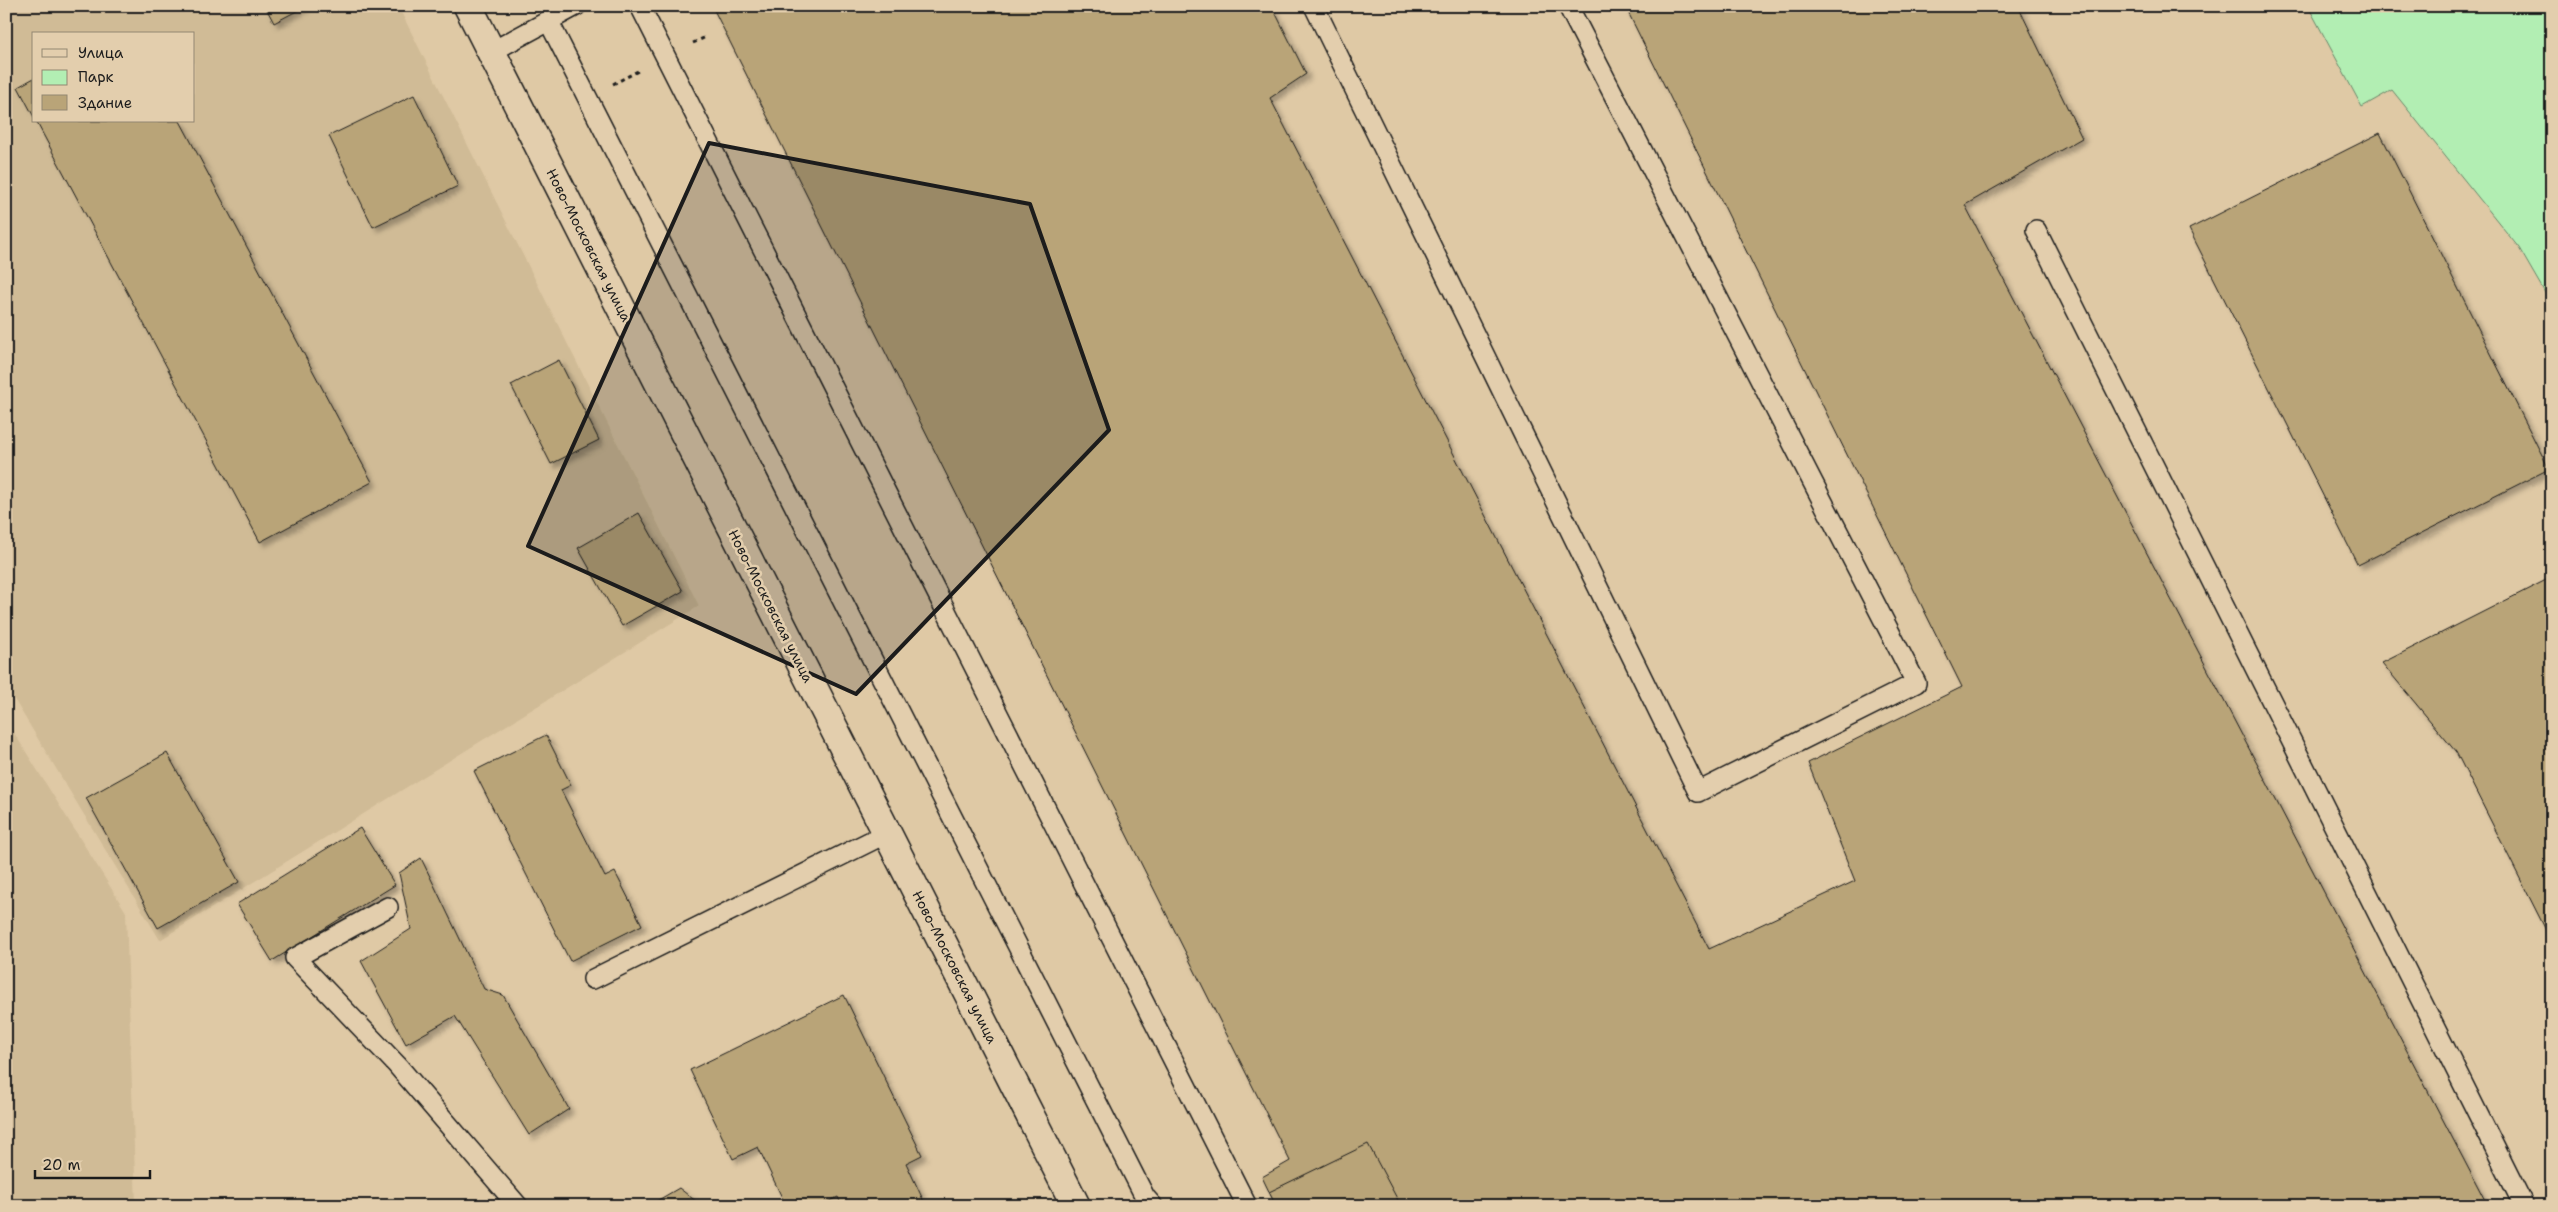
<svg xmlns="http://www.w3.org/2000/svg" width="2558" height="1212" viewBox="0 0 2558 1212" font-family="'Shantell Sans',sans-serif">
<style>
.built{fill:#d0bb96;fill-rule:evenodd}
.green{fill:#b2eeb3;stroke:#678568}
.building{fill:#b9a478;stroke:#1c1c1c;filter:url(#shadow)}
.lines{fill:none;stroke-linecap:round;stroke-linejoin:round}
.service-casing{stroke:#1c1c1c;stroke-width:22}
.tertiary-casing{stroke:#1c1c1c;stroke-width:31}
.path{stroke:#1c1c1c;stroke-width:3;stroke-dasharray:4 4;stroke-linecap:butt}
.service{stroke:#e3cead;stroke-width:19}
.tertiary{stroke:#e3cead;stroke-width:28}
.marked{fill:#1c1c1c;fill-opacity:0.2;stroke:#1c1c1c;stroke-width:4;stroke-linejoin:round}
.labels{text-anchor:middle;stroke-width:5;stroke-linejoin:round;paint-order:stroke}
.street-label{font-size:14px;fill:#1c1c1c;stroke:#e3cead}
</style>
<defs>
<filter id="shadow"><feDropShadow dx="4.5" dy="4.5" stdDeviation="2.5" flood-color="#0004"/></filter>
</defs>
<rect width="100%" height="100%" fill="#dfc9a5"/>
<filter id="ink" filterUnits="userSpaceOnUse"><feTurbulence type="fractalNoise" baseFrequency=".02" numOctaves="2"/><feDisplacementMap in="SourceGraphic" scale="10" xChannelSelector="R" yChannelSelector="G"/><feConvolveMatrix kernelMatrix="1 2 1 2 8 2 1 2 1" color-interpolation-filters="sRGB"/></filter>
<g filter="url(#ink)">
<!-- built -->
<g class="built">
<path d="M6 6H398L699 606 160 940 6 686ZM34 34H194V121H34Z"/>
<polygon points="6,720 126,912 136,1206 6,1206"/>
</g>
<!-- green -->
<polygon class="green" points="2308,6 2552,6 2552,305 2519,248 2392,90 2362,107"/>
<!-- building -->
<g class="building">
<polygon points="265,6 306,6 274,23"/>
<polygon points="712,6 1272,6 1306,74 1270,98 1709,949 1855,881 1808,763 1962,687 1625,6 2018,6 2082,138 1965,205 2488,1206 1276,1206 1262,1177 1290,1161"/>
<polygon points="34,78 34,117 18,87"/>
<polygon points="414,95 458,186 373,227 329,136"/>
<polygon points="36,121 180,121 372,482 260,542"/>
<polygon points="2380,133 2549,469 2358,565 2189,229"/>
<polygon points="559,360 599,440 551,464 511,385"/>
<polygon points="639,513 683,591 622,626 578,548"/>
<polygon points="2552,577 2552,942 2456,752 2382,663"/>
<polygon points="546,735 571,785 561,790 605,877 615,872 642,925 570,961 474,771"/>
<polygon points="167,753 239,882 158,928 86,798"/>
<polygon points="360,828 395,885 272,961 237,904"/>
<polygon points="421,858 484,989 503,995 569,1109 529,1135 455,1016 406,1044 361,961 411,929 399,873"/>
<polygon points="844,995 922,1155 906,1163 926,1206 842,1206 838,1197 819,1206 786,1206 758,1147 733,1159 690,1070"/>
<polygon points="1368,1144 1401,1206 1276,1206 1269,1192"/>
<polygon points="679,1188 702,1206 648,1206"/>
</g>
<g class="lines">
<defs>
<g id="service">
<polyline points="640,6 1247,1206"/>
<polyline points="1314,6 1698,792 1916,683 1568,6"/>
<polyline points="548,20 1145,1197 1153,1206"/>
<polyline points="491,52 576,6"/>
<polyline points="2036,230 2524,1206"/>
<polyline points="388,907 295,958 397,1065 518,1206"/>
<polyline points="593,979 887,833"/>
</g>
<polyline id="tertiary" points="468,6 1076,1206"/>
</defs>
<!-- service casing -->
<use href="#service" class="service-casing"/>
<!-- tertiary casing -->
<use href="#tertiary" class="tertiary-casing"/>
<!-- path -->
<g class="path">
<polyline points="693,43 706,37"/>
<polyline points="613,84 640,70"/>
</g>
<!-- service -->
<use href="#service" class="service"/>
<!-- tertiary -->
<use href="#tertiary" class="tertiary"/>
</g>
</g>
<!-- marked area -->
<path class="marked" d="M709 143 1030 204 1109 430 856 694 528 546Z"/>
<g class="labels">
<!-- street labels -->
<g class="street-label">
<text transform="translate(589 245) rotate(63)" y="5">Ново-Московская улица</text>
<text transform="translate(771 606) rotate(63)" y="5">Ново-Московская улица</text>
<text transform="translate(955 967) rotate(63)" y="5">Ново-Московская улица</text>
</g>
</g>
<!-- margin -->
<rect width="2558" height="1212" fill="none" stroke="#e3cead" stroke-width="25"/>
<rect x="12" y="12" width="2533" height="1187" fill="none" stroke="#1c1c1c" stroke-width="2" filter="url(#ink)"/>
<!-- legend -->
<rect x="32" y="32" width="162" height="90" fill="#e3cead" stroke="#938773"/>
<rect x="42" y="49" width="25" height="8" fill="#e3cead" stroke="#938773"/>
<text x="78" y="58" font-size="15" fill="#1c1c1c">Улица</text>
<rect x="42" y="70" width="25" height="15" fill="#b2eeb3" stroke="#938773"/>
<text x="78" y="82" font-size="15" fill="#1c1c1c">Парк</text>
<rect x="42" y="95" width="25" height="15" fill="#b9a478" stroke="#938773"/>
<text x="78" y="108" font-size="15" fill="#1c1c1c">Здание</text>
<!-- scale -->
<path d="M35 1170v8h115v-8" fill="none" stroke="#1c1c1c" stroke-width="2.5"/>
<text x="42" y="1170" font-size="15" fill="#1c1c1c" stroke="#e3cead" stroke-width="4" paint-order="stroke">20 m</text>
</svg>
